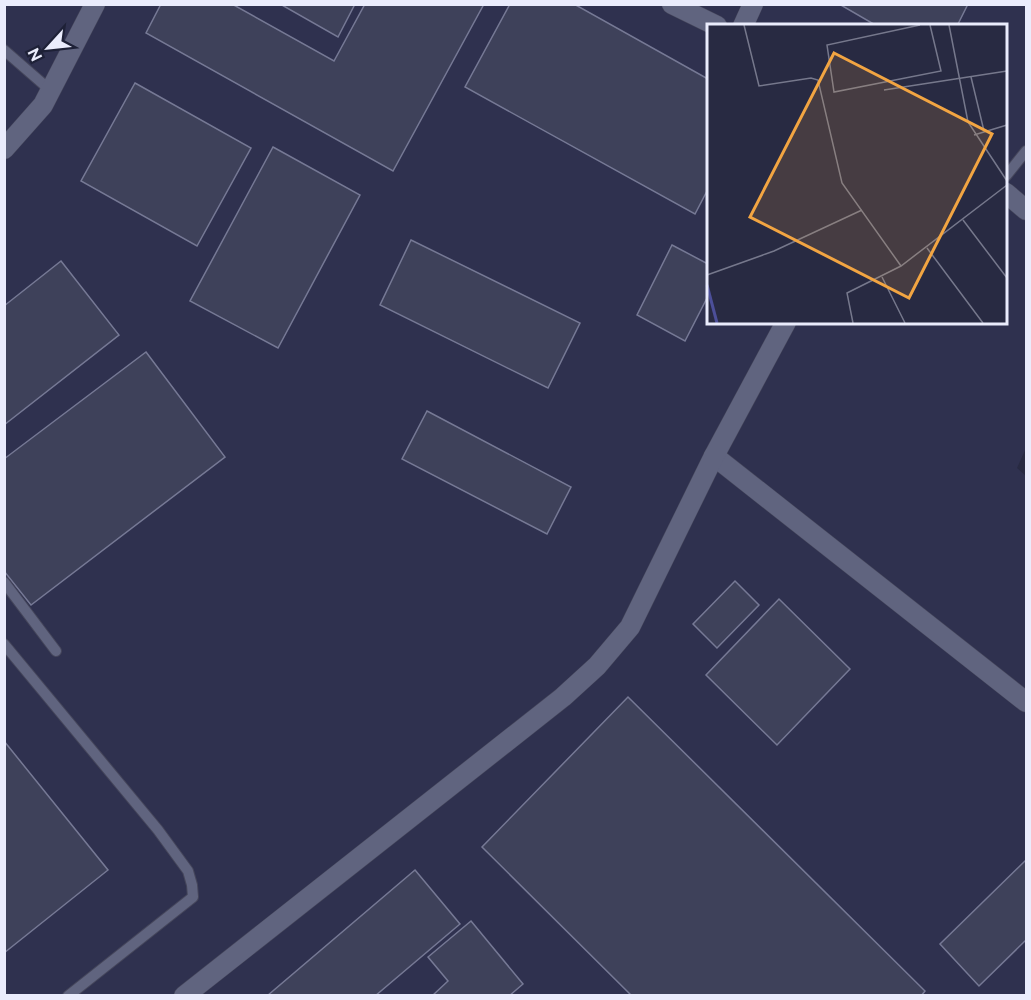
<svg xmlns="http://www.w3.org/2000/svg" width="1031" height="1000" viewBox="0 0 1031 1000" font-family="Raleway,sans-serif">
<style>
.built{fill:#2f314f;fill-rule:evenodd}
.building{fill:#3e415a;stroke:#767995;stroke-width:1.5}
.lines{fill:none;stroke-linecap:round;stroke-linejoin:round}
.service-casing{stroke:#45465b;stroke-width:12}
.minor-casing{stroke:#45465b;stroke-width:21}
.service{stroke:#60647f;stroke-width:10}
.minor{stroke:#60647f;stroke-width:20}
.inset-river{fill:none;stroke:#4c4f99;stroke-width:3}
.inset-road{fill:none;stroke:#76788c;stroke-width:1.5}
.view{fill:#f2a542;fill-opacity:0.15;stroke:#f2a542;stroke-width:3}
.inset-edge{fill:none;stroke:#eaecfc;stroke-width:3}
</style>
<rect width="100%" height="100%" fill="#282a42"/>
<!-- built -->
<path class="built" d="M5 5H1026V448L1017 468 1026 476V995L5 996ZM708 26H1006V322H708Z"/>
<!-- building -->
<g class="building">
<polygon points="161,4 232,4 334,61 365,4 484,4 393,171 146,33"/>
<polygon points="280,4 355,4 338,37"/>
<polygon points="510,4 574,4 708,79 708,189 695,214 465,87"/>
<polygon points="839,4 968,4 957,26 877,26"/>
<polygon points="135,83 251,148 197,246 81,181"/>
<polygon points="273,147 360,195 278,348 190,301"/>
<polygon points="411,240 580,323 548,388 380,305"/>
<polygon points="672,245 708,264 708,296 685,341 637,315"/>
<polygon points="61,261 119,335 4,425 4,306"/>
<polygon points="146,352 225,457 31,605 4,571 4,459"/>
<polygon points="427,411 571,487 547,534 402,459"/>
<polygon points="735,581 759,605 717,648 693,624"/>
<polygon points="779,599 850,669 777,745 706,675"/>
<polygon points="628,697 925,991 921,996 632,996 482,847"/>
<polygon points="4,741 108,870 4,953"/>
<polygon points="1026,860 1026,940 979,986 940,944"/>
<polygon points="415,870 460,924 375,996 267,996"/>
<polygon points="471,921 523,984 509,996 432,996 448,981 428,957"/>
</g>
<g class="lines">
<defs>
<g id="service">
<polyline points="4,50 50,90"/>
<polyline points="1006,176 1026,151"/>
<polyline points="4,582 56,651"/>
<polyline points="4,644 158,830 188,871 192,885 193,897 188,901 68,996"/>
</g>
<g id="minor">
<polyline points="672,4 717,26"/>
<polyline points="743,26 753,4"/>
<polyline points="4,149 43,105 95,4"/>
<polyline points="1006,193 1026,210"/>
<polyline points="714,456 1026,702"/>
<polyline points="184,996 563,697 597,666 630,627 714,456 786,322"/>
</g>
</defs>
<!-- service casing -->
<use href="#service" class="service-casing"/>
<!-- minor casing -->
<use href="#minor" class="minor-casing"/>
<!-- service -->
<use href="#service" class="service"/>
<!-- minor -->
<use href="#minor" class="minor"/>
</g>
<!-- overview -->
<g transform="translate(707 24)">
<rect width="300" height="300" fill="#282a42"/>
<path class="inset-river" d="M0 261 10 299"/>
<path class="inset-road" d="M37 1 52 62 104 54 111 56 135 159 194 242M213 1 120 21 127 68 234 47 223 1M242 1 261 98 300 157M264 53 277 107M177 66 300 47M267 111 300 101M256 196 300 254M220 224 276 299M0 251 67 227 155 186M175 253 198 299M146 299 140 269 194 242 300 161"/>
<path class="view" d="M127 29 285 110 202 274 43 193Z"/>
<rect width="300" height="300" class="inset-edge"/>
</g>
<!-- border -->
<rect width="1031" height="1000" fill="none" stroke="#eaecfc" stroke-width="12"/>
<!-- north arrow -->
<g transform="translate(48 48) rotate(243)" stroke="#1e2137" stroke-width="4.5" paint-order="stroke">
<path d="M0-4.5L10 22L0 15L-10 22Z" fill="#eaecfc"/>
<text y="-9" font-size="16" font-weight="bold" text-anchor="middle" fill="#eaecfc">N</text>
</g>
</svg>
